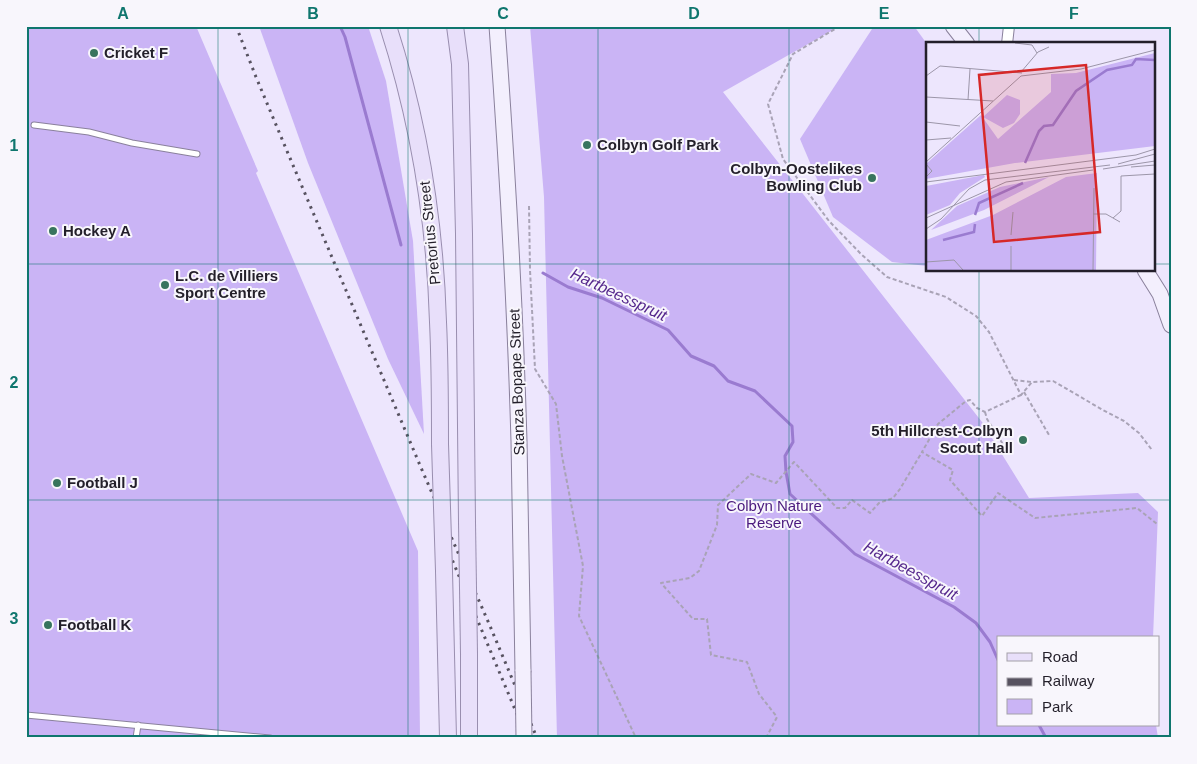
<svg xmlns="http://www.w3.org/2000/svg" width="1197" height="764" viewBox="0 0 1197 764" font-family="Arial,sans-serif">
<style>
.green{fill:#cab4f5}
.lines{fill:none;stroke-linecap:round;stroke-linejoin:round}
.stream{stroke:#9a7bd0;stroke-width:3}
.lane-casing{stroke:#8a819c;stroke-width:7}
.street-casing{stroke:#8a819c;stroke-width:12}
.secondary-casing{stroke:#8a819c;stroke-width:17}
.primary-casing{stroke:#998eaf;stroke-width:18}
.path{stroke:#a9a3b6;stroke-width:2;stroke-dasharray:4 2.5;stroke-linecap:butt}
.lane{stroke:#fff;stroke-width:5}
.street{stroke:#fff;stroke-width:10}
.secondary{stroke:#f3effd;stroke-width:15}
.primary{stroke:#e8dffa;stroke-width:16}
.rail{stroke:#575260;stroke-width:3;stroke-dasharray:2.5 5;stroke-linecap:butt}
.secondary-bridge-casing{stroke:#8a819c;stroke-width:17;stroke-linecap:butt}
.primary-bridge-casing{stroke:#998eaf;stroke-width:18;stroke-linecap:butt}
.secondary-bridge{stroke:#f3effd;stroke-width:15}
.primary-bridge{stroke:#e8dffa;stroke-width:16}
.grid{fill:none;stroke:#0f766e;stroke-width:1;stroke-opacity:0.55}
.poi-dot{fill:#38745e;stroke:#f8f6fc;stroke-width:2}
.labels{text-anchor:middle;stroke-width:4;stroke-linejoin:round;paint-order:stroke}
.poi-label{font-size:15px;font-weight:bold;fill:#231f2a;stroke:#f8f6fc;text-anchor:start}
.street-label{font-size:15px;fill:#231f2a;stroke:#f8f6fc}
.park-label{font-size:15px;fill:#4a197e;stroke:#f8f6fc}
.water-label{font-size:16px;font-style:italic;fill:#56288d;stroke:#f8f6fc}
.inset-river{fill:none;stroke:#9a7bd0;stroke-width:2.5}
.inset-road{fill:none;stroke:#9c96a9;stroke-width:1}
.view{fill:#d62828;fill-opacity:0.15;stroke:#d62828;stroke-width:2.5}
.inset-edge{fill:none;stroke:#231f2a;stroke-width:2.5}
.neatline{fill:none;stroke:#0f766e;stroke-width:2}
.grid-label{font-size:16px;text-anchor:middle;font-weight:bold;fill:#0f766e}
</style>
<rect width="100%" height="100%" fill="#ede6fd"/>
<!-- green -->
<g class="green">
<polygon points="26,26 196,26 258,171 256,173 418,551 420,738 26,737"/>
<polygon points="259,26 368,26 386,81 413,241 424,434 388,359 308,163"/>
<polygon points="530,26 840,26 723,92 982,422 1029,498 1138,493 1158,512 1153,638 998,638 998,725 1156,725 1158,738 557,738 544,197"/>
<polygon points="874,26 914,26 927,44 927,266 892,262 833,217 800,139"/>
</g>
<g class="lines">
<!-- stream -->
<g class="stream">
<polyline points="340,26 345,37 401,245"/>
<polyline points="543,273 568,287 602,298 668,330 691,356 714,366 728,381 755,391 792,426 793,442 785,456 786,472 790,494 855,554 954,607 976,623 990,642 998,660"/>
<polyline points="1039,725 1046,738"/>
</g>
<defs>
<g id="lane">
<polyline points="34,125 89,132 132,143 197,154"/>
<polyline points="26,715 270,738"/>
<polyline points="136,738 138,725"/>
</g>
<polyline id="street" points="1007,44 1009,26"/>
<g id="secondary">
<path d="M497 26C507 164 515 302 519 441 521 517 522 594 523 671"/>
<polyline points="953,26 967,44"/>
<polyline points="1145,270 1160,294 1171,325"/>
</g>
<g id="primary">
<path d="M388 26C419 122 435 222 438 322 440 363 440 404 440 444"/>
<polyline points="455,26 460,64 464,234 467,522"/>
<polyline points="444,571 448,738"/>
<polyline points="469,654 469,738"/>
</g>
</defs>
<!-- lane casing -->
<use href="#lane" class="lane-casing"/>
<!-- street casing -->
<use href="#street" class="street-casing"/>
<!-- secondary casing -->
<use href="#secondary" class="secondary-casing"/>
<!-- primary casing -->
<use href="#primary" class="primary-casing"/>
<!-- path -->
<g class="path">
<polyline points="840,26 793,54 768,104 783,159 829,221 861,254 887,277 946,297 976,316 989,332 1021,395 1032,382"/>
<polyline points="529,206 530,270 535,369 556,404 562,456 583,566 579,616 636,738"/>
<polyline points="1014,380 1032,382 1053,381 1103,410 1124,421 1139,433 1152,450"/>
<polyline points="1024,392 1049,435"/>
<polyline points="1021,395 985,412 977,408 970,400 966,401 938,424 922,452 953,470 950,480 982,516 998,493 1035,518 1137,508 1157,524"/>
<polyline points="985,412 987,419 1006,449"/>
<polyline points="766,738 777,717 759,694 747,662 711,655 707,619 693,619 661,583 690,578 699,571 717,525 718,505 751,474 776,483 794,462 837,508 845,508 852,500 870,513 879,503 893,498 900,489 922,452"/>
</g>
<!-- lane -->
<use href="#lane" class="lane"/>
<!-- street -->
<use href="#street" class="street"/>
<!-- secondary -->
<use href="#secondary" class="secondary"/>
<!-- primary -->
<use href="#primary" class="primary"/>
<!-- rail -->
<g class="rail">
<polyline points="236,26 256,77 287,151 422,470 490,626 537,738"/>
<polyline points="438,526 527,738"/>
</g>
<defs>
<polyline id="secondary-bridge" points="523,671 524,738"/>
<g id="primary-bridge">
<polyline points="440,444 444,571"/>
<polyline points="467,522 469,654"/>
</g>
</defs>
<!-- secondary-bridge casing -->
<use href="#secondary-bridge" class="secondary-bridge-casing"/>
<!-- primary-bridge casing -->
<use href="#primary-bridge" class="primary-bridge-casing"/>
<!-- secondary-bridge -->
<use href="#secondary-bridge" class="secondary-bridge"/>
<!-- primary-bridge -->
<use href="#primary-bridge" class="primary-bridge"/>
</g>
<!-- grid -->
<path class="grid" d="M218 26V738M408 26V738M598 26V738M789 26V738M979 26V44M26 264H927M1153 264H1171M979 270V738M26 500H1171"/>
<!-- markers -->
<g class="poi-dot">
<circle cx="94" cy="53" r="5"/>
<circle cx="587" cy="145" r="5"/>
<circle cx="872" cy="178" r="5"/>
<circle cx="53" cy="231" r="5"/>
<circle cx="165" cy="285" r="5"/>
<circle cx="1023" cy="440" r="5"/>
<circle cx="57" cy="483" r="5"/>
<circle cx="48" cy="625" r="5"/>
</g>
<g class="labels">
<!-- poi labels -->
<g class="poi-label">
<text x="104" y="58">Cricket F</text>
<text x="597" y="150">Colbyn Golf Park</text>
<text x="862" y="174" text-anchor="end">Colbyn-Oostelikes<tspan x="862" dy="17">Bowling Club</tspan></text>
<text x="63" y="236">Hockey A</text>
<text x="175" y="281">L.C. de Villiers<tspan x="175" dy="17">Sport Centre</tspan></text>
<text x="1013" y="436" text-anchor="end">5th Hillcrest-Colbyn<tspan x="1013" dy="17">Scout Hall</tspan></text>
<text x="67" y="488">Football J</text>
<text x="58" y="630">Football K</text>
</g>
<!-- street labels -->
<g class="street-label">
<text transform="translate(430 233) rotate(-96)" y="5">Pretorius Street</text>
<text transform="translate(517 382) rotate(-92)" y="5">Stanza Bopape Street</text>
</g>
<!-- park labels -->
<g class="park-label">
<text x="774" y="511">Colbyn Nature<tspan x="774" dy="17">Reserve</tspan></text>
</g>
<!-- water labels -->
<g class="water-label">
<text transform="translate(619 294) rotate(25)" y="6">Hartbeesspruit</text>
<text transform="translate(911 570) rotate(29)" y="6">Hartbeesspruit</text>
</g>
</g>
<!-- overview -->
<g transform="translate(926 42)">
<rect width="229" height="229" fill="#ede6fd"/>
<path d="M229 11V104L89 121 0 137V122L55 73 72 97 125 50V32L150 31ZM81 53 94 58V72L88 81 77 86 57 75ZM171 131 170 228H0V198L67 173 140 135ZM58 133 59 135 34 151 24 163 0 173V144ZM123 135 58 168 5 188 31 164 74 145Z" fill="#cab4f5"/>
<path class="inset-river" d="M99 121 113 89 118 84 127 83 150 49 181 28 206 23 210 17 229 18M49 173 53 161 97 141M17 198 48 190 49 182"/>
<path class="inset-road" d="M89 1 106 3 111 11M95 30 112 10 123 5M0 34 14 24 96 31M0 55 67 59M42 58 44 27M0 80 34 84M0 98 25 96M0 120 95 34 155 27 229 8M0 122 6 129 0 135M192 122 229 112M205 125 229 123M177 127 229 119M0 140 210 113 229 107M167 172H180L194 180M0 176 80 140 167 128M187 176 195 169V134L229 132M0 187 15 177 43 147 59 138 184 123M85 193 87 170M85 204V228M0 220 28 218 37 228M167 228 168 146"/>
<path class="view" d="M160 23 174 190 68 200 53 33Z"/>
<rect width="229" height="229" class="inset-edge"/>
</g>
<!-- border -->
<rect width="1197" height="764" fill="none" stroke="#f8f6fc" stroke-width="55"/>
<!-- legend -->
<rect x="997" y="636" width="162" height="90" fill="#f8f6fc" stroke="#a3a0a8"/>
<rect x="1007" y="653" width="25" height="8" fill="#e8dffa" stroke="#a3a0a8"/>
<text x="1042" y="662" font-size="15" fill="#231f2a">Road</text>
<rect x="1007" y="678" width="25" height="8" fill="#575260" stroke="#a3a0a8"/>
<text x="1042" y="686" font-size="15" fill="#231f2a">Railway</text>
<rect x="1007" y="699" width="25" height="15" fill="#cab4f5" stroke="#a3a0a8"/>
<text x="1042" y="712" font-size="15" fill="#231f2a">Park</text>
<rect x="28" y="28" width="1142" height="708" class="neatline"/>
<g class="grid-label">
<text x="123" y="19">A</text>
<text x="313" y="19">B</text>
<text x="503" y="19">C</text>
<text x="694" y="19">D</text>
<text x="884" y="19">E</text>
<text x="1074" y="19">F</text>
<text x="14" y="151">1</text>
<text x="14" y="388">2</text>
<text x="14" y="624">3</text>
</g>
</svg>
